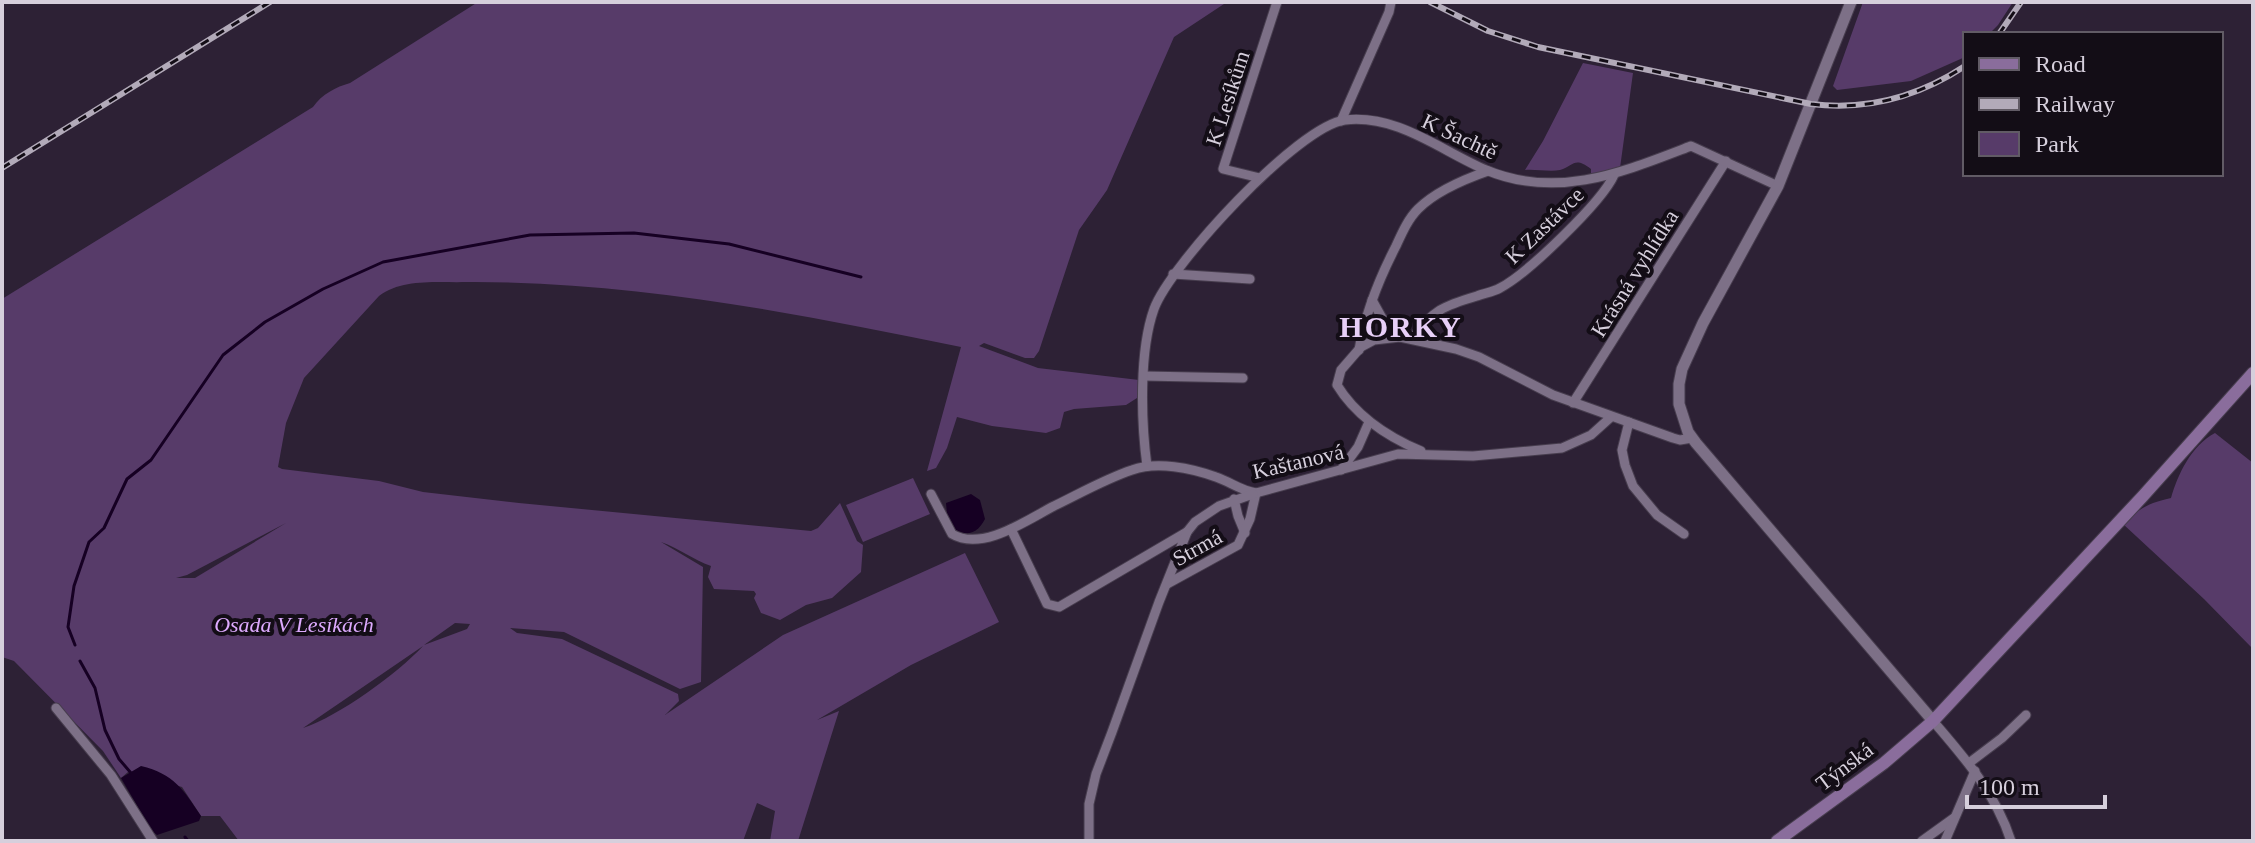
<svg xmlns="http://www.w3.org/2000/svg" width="2255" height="843" viewBox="0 0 2255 843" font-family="'Times New Roman',serif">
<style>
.green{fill:#573b69;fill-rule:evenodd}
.water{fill:#160023}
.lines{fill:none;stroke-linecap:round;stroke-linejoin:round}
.stream{stroke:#160023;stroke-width:3}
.minor-casing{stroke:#473d4e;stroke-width:11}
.tertiary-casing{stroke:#473d4e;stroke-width:13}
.secondary-casing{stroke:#473d4e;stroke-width:14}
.minor{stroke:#7d7087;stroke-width:9}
.tertiary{stroke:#7d7087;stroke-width:11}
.secondary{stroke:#8a6d9c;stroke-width:12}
.rail-casing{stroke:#b2aab9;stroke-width:6}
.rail{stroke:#130d16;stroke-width:3;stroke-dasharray:9;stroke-linecap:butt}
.labels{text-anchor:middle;stroke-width:8;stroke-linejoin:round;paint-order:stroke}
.street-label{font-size:22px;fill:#d6cfdc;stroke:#130d16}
.park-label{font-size:22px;font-style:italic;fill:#ddaafe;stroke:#130d16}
.district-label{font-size:30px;font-weight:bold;letter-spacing:2px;fill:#e7cff7;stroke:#130d16}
</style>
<rect width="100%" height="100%" fill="#2d2135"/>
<!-- green -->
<g class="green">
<path d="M478 2H1227L1174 37 1107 190 1079 230 1039 351 1034 358H1025L984 343 979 346 1038 368 1139 380 1137 398 1126 405 1074 409 1064 412 1060 428 1046 433 992 426 957 417 947 448 936 468 927 471 961 347C799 314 634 281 467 282 439 283 403 278 379 296L304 378 286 423 278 467 282 469 379 481 423 492 519 503 811 531 818 528 840 503 857 541 863 545 861 572 832 598 806 605 780 620 761 613 754 598 756 594 754 591 714 589 708 577 711 566C693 560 679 548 661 542L703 567 701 682 680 689 564 632 510 628 517 633 562 639 678 694 679 701 665 715 783 635 965 553 999 622 911 665 817 720 839 711 798 841H770L775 811 757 803 743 841H239L220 816H201L182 787 128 772 121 778 103 751 14 661 2 657V299L313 107C322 94 336 87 350 83ZM286 523 195 578H176L187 575ZM455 623 470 624 467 629 424 645ZM423 646C397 674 339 716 303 728Z"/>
<polygon points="1863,2 2013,2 1998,25 1989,34 1965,34 1965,57 1911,81 1837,90 1833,86"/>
<path d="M1583 63 1633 73 1620 168 1591 175V169C1574 156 1574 166 1560 170 1550 172 1535 169 1525 170L1543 141Z"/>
<path d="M2215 433 2253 463V649L2204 599 2123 524C2140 508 2148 503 2171 498 2178 474 2191 446 2215 433Z"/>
<polygon points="913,478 930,514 863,542 846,505"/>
</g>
<!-- water -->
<g class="water">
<path d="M971 494 980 500 985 519C978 533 968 536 953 532L948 524 946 503Z"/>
<path d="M141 766C174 774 183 789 201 816L199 821 157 835 152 831 121 778Z"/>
</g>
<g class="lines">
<!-- stream -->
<g class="stream">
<polyline points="75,645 68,627 74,586 89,542 104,528 127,479 151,460 223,355 265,322 323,289 383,262 530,235 634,233 729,244 861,277"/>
<polyline points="80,661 95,688 105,730 119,759 131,773"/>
<polyline points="185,837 188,841"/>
</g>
<defs>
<g id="minor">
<polyline points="1341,121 1389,12 1391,2"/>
<polyline points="1260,178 1223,169 1277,2"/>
<polyline points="1173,274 1250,279"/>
<polyline points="1372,300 1382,318 1400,337"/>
<path d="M1412 339C1433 310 1443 306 1477 296 1485 293 1493 292 1500 288 1527 274 1602 202 1614 175"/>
<path d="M1359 350C1365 313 1379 279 1396 246 1402 233 1408 219 1418 209 1436 191 1465 179 1488 171"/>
<polyline points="1144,376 1243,378"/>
<polyline points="1573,403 1726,161"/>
<polyline points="1629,422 1622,450 1625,465 1633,486 1657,515 1684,534"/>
<path d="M1421 451C1388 437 1356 416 1337 385L1341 370 1361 347 1374 340 1400 337 1456 349 1479 357 1553 395 1673 438 1680 440 1692 438"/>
<path d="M1147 466C1141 421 1139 351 1154 309 1170 265 1298 126 1345 120 1398 114 1441 151 1486 170 1558 200 1623 172 1691 146L1778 186"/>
<polyline points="1341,470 1358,447 1369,422"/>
<path d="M931 494 952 534C982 552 1027 520 1054 506 1079 494 1105 479 1132 470 1157 461 1191 468 1216 477 1231 482 1239 490 1256 493L1398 454 1473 456 1562 448 1591 435 1611 417"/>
<polyline points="1234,499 1238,516 1245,533"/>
<polyline points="1011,529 1047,604 1059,607 1187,532"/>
<polyline points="1167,584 1238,545 1250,519 1256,493"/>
<polyline points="56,708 111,775 153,841"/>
<path d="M1933 721C1965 758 1996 794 2011 841"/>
<polyline points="1969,763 2002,738 2026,715"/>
<polyline points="1089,841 1089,804 1096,774 1112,732 1159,602 1187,532 1195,522 1219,506 1253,494"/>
<polyline points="1922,841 1954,818"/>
<polyline points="1945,841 1975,771"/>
</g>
<polyline id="tertiary" points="1851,2 1778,186 1703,323 1682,369 1679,384 1679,404 1688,432 1696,443 1933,721"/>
<polyline id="secondary" points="1777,841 1884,763 1933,721 2143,496 2253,373"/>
</defs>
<!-- minor casing -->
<use href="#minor" class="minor-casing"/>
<!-- tertiary casing -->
<use href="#tertiary" class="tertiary-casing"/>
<!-- secondary casing -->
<use href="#secondary" class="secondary-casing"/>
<!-- minor -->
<use href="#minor" class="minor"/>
<!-- tertiary -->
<use href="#tertiary" class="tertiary"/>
<!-- secondary -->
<use href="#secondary" class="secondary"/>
<defs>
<g id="rail">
<path d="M1430 2 1488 31 1538 47 1811 104C1868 111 1918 97 1965 66"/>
<polyline points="1999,34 2021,2"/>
<polyline points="2,168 270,2"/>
</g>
</defs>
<!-- rail casing -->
<use href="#rail" class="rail-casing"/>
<!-- rail -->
<use href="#rail" class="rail"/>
</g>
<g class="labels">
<!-- street labels -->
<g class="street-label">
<text transform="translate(1227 98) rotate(-72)" y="8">K Lesíkům</text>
<text transform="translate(1460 136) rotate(25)" y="8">K Šachtě</text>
<text transform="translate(1544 225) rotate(-44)" y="8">K Zastávce</text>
<text transform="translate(1634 273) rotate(-58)" y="8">Krásná vyhlídka</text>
<text transform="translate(1298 461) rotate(-13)" y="8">Kaštanová</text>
<text transform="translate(1197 547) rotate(-29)" y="8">Strmá</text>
<text transform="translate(1844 766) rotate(-37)" y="8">Týnská</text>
</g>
<!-- park labels -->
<g class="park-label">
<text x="294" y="632">Osada V Lesíkách</text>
</g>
<!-- district labels -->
<g class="district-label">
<text x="1401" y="337">HORKY</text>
</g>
</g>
<!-- border -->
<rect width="2255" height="843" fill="none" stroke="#d6cfdc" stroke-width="8"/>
<!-- legend -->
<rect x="1963" y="32" width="260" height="144" fill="#130d16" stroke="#615b65" stroke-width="2"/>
<rect x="1979" y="58" width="40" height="12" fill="#8a6d9c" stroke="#615b65" stroke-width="2"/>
<text x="2035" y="72" font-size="24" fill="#d6cfdc">Road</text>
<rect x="1979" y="98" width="40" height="12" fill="#b2aab9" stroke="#615b65" stroke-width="2"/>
<text x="2035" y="112" font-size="24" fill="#d6cfdc">Railway</text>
<rect x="1979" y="132" width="40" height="24" fill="#573b69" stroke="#615b65" stroke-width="2"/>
<text x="2035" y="152" font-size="24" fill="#d6cfdc">Park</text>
<!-- scale -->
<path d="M1967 795v12h138v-12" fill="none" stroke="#d6cfdc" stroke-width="4"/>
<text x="1979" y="795" font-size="24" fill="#d6cfdc" stroke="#130d16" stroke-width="6" paint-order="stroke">100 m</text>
</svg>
